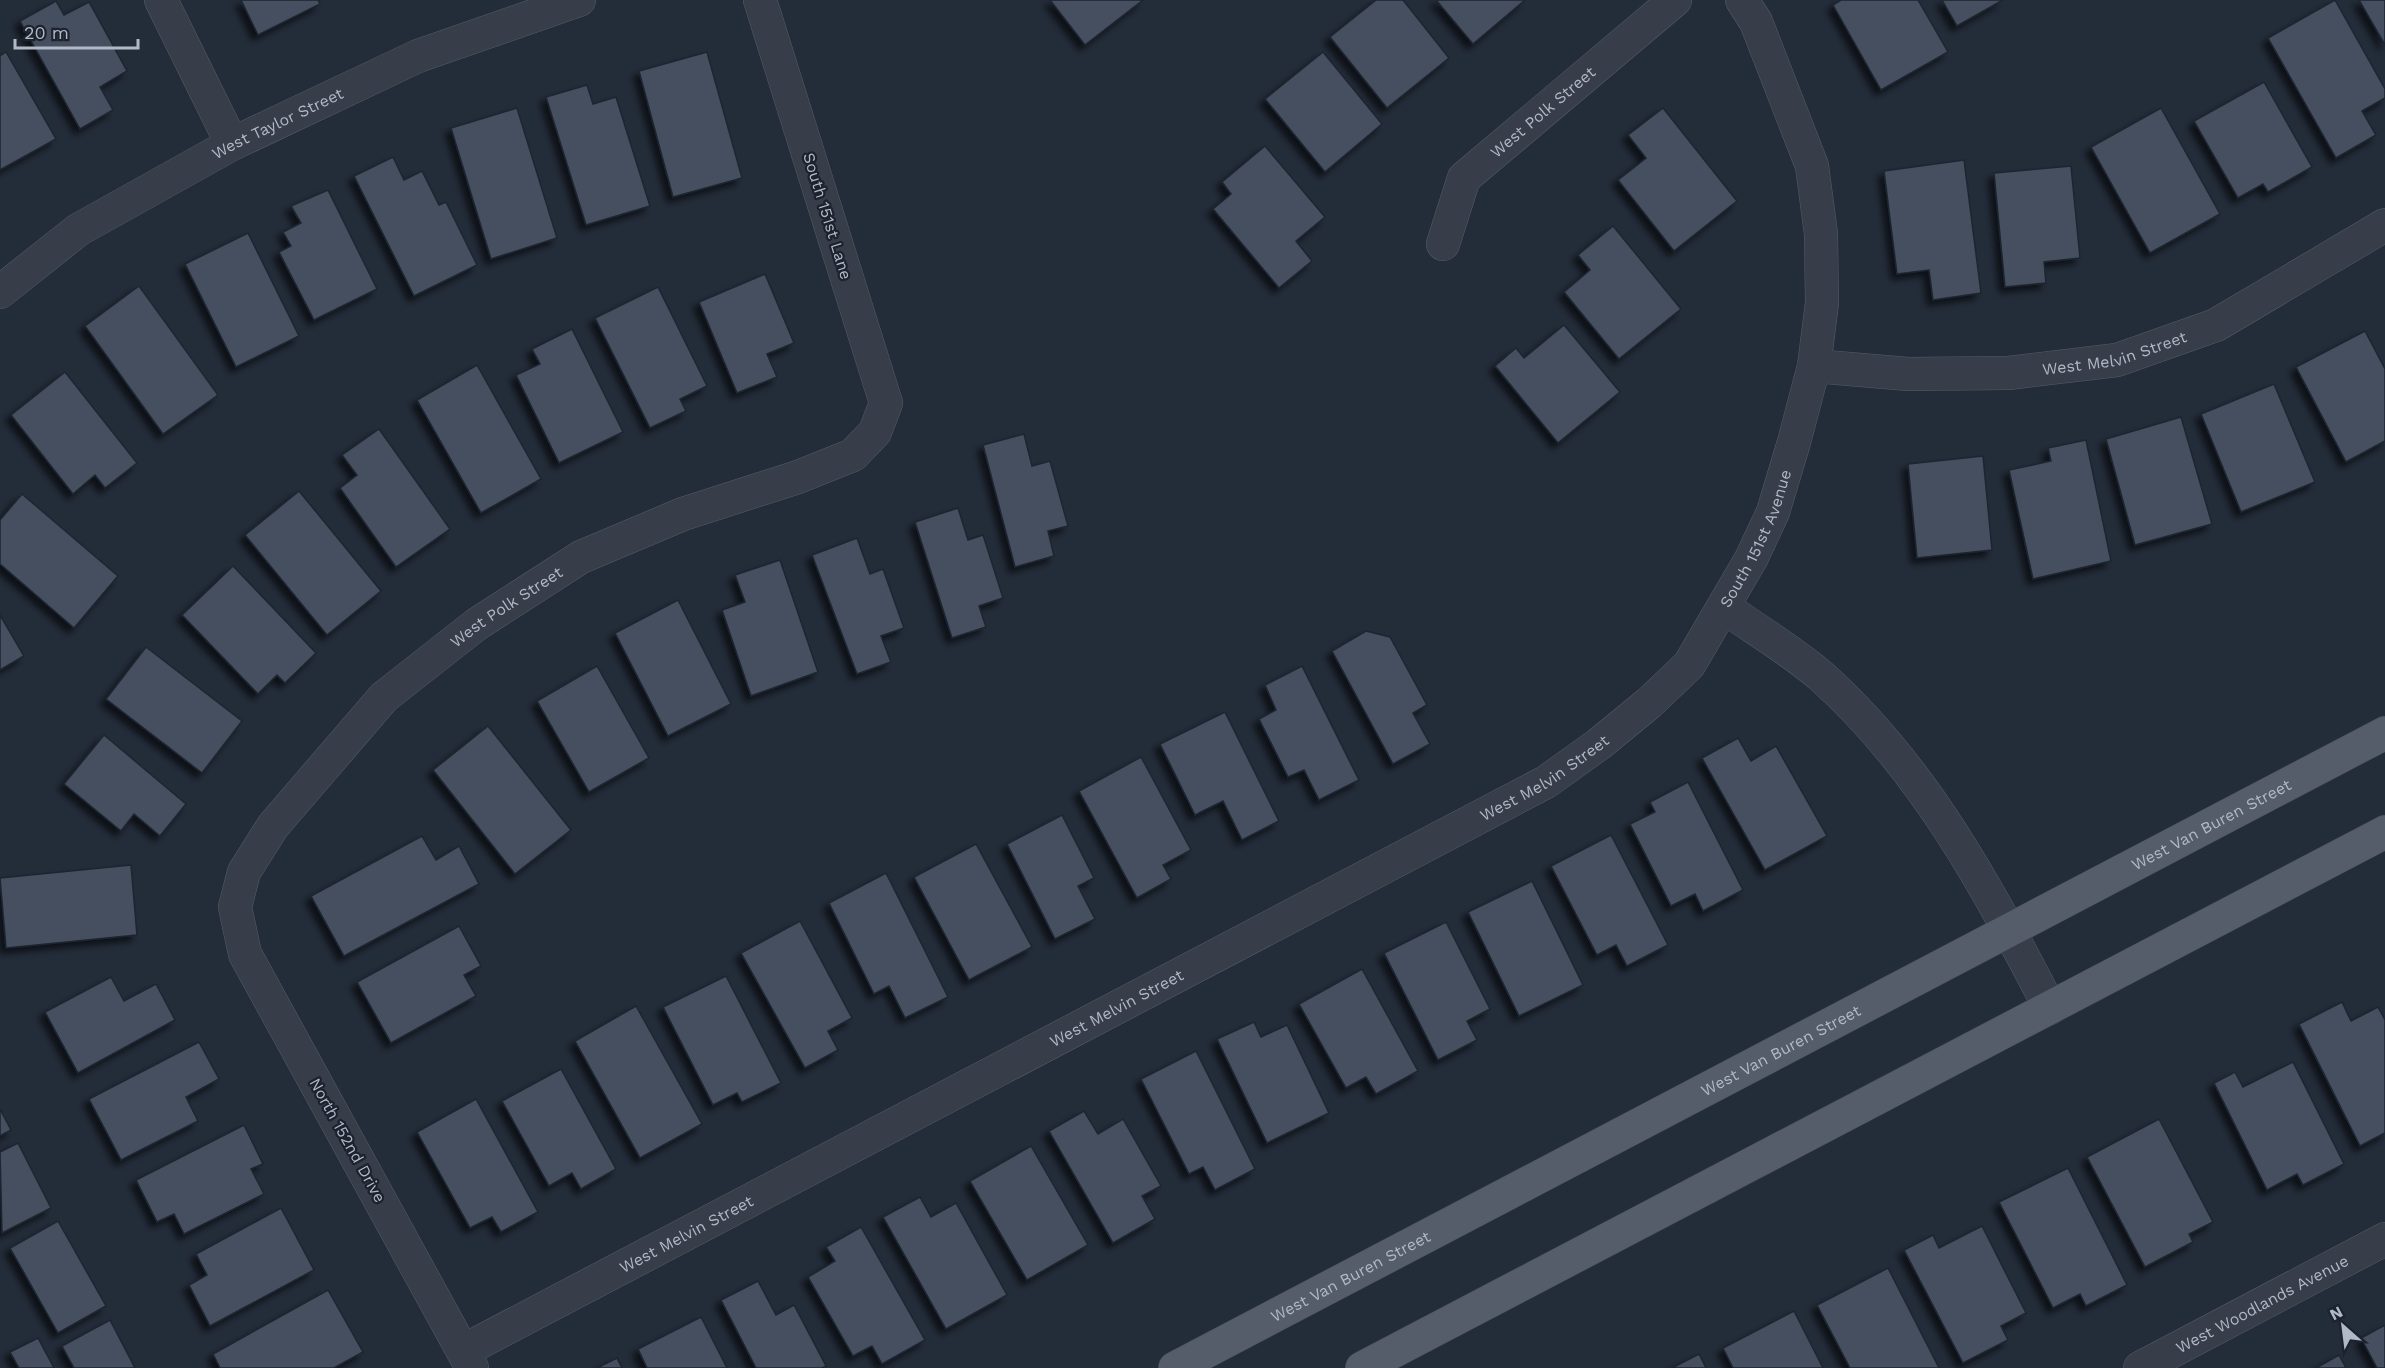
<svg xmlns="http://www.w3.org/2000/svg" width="2385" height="1368" viewBox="0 0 2385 1368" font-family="'Work Sans',sans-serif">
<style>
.building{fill:#444f5e;stroke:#1e2530;stroke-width:1.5;filter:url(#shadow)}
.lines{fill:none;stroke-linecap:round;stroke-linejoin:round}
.minor-casing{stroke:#555c67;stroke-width:34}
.major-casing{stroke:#404753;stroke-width:34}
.minor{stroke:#373e4a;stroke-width:33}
.major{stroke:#555d6a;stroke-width:33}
.labels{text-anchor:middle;stroke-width:4.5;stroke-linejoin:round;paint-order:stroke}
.street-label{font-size:16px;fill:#b2b9c6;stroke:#1c232e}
</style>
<defs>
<filter id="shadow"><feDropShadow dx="-5.5" dy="5.5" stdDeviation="3" flood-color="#0009"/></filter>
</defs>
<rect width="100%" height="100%" fill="#232c39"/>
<!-- building -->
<g class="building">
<polygon points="241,0 318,0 320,4 258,35"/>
<polygon points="1050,0 1143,0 1085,45"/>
<polygon points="1376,0 1403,0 1449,58 1387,108 1330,37"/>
<polygon points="1436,0 1525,0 1473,44"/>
<polygon points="1841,0 1918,0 1948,52 1881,90 1833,5"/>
<polygon points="1942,0 2003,0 1957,26"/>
<polygon points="2335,0 2385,89 2385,98 2362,111 2376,135 2336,158 2268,38"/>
<polygon points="2359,0 2385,0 2385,45"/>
<polygon points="56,1 64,15 89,2 127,71 100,87 113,110 80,129 20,21"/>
<polygon points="6,52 56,139 0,170 0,56"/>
<polygon points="707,52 742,178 673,197 639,71"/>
<polygon points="1323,52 1382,124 1325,172 1265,99"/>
<polygon points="2264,82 2312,167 2268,192 2263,184 2238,198 2194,121"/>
<polygon points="587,85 593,104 616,97 650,206 586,225 546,97"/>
<polygon points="517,108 557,238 491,259 451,128"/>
<polygon points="1663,108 1737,201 1674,251 1618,180 1646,158 1628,135"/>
<polygon points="2161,108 2220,214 2150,253 2091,147"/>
<polygon points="1265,146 1325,217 1296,241 1312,261 1279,288 1213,209 1231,194 1222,182"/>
<polygon points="393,157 404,180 422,171 439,205 446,202 477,265 414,296 354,176"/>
<polygon points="1964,160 1981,293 1933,300 1929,270 1897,274 1884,171"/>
<polygon points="2071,166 2080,258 2044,262 2046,283 2005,287 1994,173"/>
<polygon points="328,190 377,289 314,320 279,252 291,246 283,232 301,223 291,206"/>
<polygon points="1613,226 1681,309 1619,359 1564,292 1590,270 1578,255"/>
<polygon points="248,233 299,336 236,367 185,264"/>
<polygon points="765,274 794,343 767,354 777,377 737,393 699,302"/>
<polygon points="139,286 218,395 163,434 85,326"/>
<polygon points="658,287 707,386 680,399 686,411 650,428 595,318"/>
<polygon points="1564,325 1620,392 1558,443 1495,366 1516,348 1524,358"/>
<polygon points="572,329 623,432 559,463 516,375 540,364 532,349"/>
<polygon points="2365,331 2385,369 2385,441 2346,462 2296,367"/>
<polygon points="477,365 541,479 481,513 417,400"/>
<polygon points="65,372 137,463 105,488 95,475 73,494 11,415"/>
<polygon points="2274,384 2315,482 2241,512 2201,414"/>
<polygon points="2181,417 2212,524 2135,545 2106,439"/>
<polygon points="379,429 450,529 396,567 340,488 357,475 342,455"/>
<polygon points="1024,434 1032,466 1050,461 1068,526 1048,531 1054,556 1015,567 983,445"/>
<polygon points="2086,440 2111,561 2033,579 2009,470 2051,461 2048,448"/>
<polygon points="1983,456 1992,550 1917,558 1908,464"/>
<polygon points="299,491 381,591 327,635 245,535"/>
<polygon points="22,494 118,576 74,628 0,564 0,520"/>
<polygon points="958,508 968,540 983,535 1003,598 979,606 986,627 952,638 915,522"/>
<polygon points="857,538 870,574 883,569 904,628 881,636 891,662 857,674 812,555"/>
<polygon points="780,560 818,672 751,696 722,610 745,602 735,575"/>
<polygon points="233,566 316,653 285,683 277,675 258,694 182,615"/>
<polygon points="678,600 731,704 668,736 615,633"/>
<polygon points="0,615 24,656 0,670"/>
<polygon points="1366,631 1390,637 1427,705 1413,713 1430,744 1393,764 1332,651"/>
<polygon points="146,647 242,721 202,773 106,699"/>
<polygon points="597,666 649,758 589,792 537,701"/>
<polygon points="1302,666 1359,780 1319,800 1304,770 1288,777 1259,719 1276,710 1265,685"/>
<polygon points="1225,712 1279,821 1242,840 1223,801 1195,815 1160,744"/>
<polygon points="488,726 571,830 515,874 433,770"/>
<polygon points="104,735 186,804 160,836 134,814 121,831 64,784"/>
<polygon points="1738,738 1751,761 1776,746 1827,836 1765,870 1702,758"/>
<polygon points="1141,757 1191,850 1163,865 1171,879 1137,898 1079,791"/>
<polygon points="1688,782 1743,890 1703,911 1695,894 1671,906 1630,824 1655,812 1650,802"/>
<polygon points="1062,815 1094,878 1078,886 1095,919 1055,939 1007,844"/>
<polygon points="1611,835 1668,945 1627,966 1616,945 1597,955 1551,866"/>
<polygon points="422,836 436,860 459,846 479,884 344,956 311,896"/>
<polygon points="976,844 1032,947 969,980 914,877"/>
<polygon points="131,865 137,935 6,948 0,878"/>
<polygon points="886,873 948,997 905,1018 889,986 874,994 829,903"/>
<polygon points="1532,881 1583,985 1519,1016 1468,912"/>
<polygon points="800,921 852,1018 828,1031 838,1050 805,1068 741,953"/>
<polygon points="1446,922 1490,1009 1467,1021 1477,1040 1438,1060 1384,953"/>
<polygon points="459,926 481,966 464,975 476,996 391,1043 357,982"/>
<polygon points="1362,969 1418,1071 1376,1094 1366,1077 1346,1088 1299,1004"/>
<polygon points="726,976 781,1083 742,1102 737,1093 713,1105 663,1007"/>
<polygon points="111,977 124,1001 156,984 175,1020 78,1073 45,1012"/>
<polygon points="2342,1002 2351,1021 2378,1007 2385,1020 2385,1133 2360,1146 2299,1024"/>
<polygon points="636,1006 702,1124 640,1158 575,1041"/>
<polygon points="1254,1022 1261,1037 1287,1025 1329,1113 1267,1143 1217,1039"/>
<polygon points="199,1042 219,1079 186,1097 198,1121 121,1160 89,1099"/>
<polygon points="1196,1051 1255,1169 1215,1190 1203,1167 1189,1174 1141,1079"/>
<polygon points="2293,1062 2344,1164 2303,1185 2297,1174 2267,1190 2214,1083 2235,1072 2243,1087"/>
<polygon points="561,1069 616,1169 581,1189 572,1173 549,1186 502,1101"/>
<polygon points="476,1099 538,1212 501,1232 492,1217 470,1228 417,1132"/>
<polygon points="0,1109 11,1130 0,1136"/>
<polygon points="1084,1111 1098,1134 1123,1119 1161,1186 1142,1196 1155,1219 1113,1243 1049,1131"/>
<polygon points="2159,1119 2213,1222 2189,1234 2193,1242 2145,1267 2087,1157"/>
<polygon points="244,1125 263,1164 251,1169 264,1194 184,1234 174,1214 157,1222 136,1180"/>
<polygon points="18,1143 51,1208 2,1233 0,1152"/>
<polygon points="1031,1146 1088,1245 1027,1280 970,1181"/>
<polygon points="2068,1168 2127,1285 2086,1306 2080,1294 2053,1308 1999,1202"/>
<polygon points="920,1197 931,1217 956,1203 1007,1295 946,1329 883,1217"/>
<polygon points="281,1208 314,1270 210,1326 189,1285 207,1275 196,1254"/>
<polygon points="58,1221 106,1306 58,1333 10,1248"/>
<polygon points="1982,1226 2026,1313 2001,1326 2008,1340 1963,1363 1904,1250 1933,1235 1939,1248"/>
<polygon points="861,1227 925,1340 882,1364 872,1346 853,1356 808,1277 835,1261 826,1247"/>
<polygon points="1888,1268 1939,1368 1850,1368 1817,1305"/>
<polygon points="758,1281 776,1315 794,1305 826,1366 822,1368 756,1368 721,1300"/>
<polygon points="328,1290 363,1352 334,1368 220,1368 213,1354"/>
<polygon points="1794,1311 1823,1368 1733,1368 1723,1348"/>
<polygon points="701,1317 727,1368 647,1368 638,1349"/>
<polygon points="110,1320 135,1368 74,1368 62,1346"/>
<polygon points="2385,1325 2385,1368 2377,1368 2361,1338"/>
<polygon points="38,1338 54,1368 19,1368 10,1352"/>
<polygon points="1699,1354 1706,1368 1672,1368"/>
<polygon points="2339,1355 2346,1368 2316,1368"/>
<polygon points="617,1358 622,1368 597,1368"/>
</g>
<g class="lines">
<defs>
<g id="minor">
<polyline points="161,0 232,144"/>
<path id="s1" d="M1443 244 1464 178 1675 0"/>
<path id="s2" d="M0 292 78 230 232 144 418 56 579 0"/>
<path id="s3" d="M1814 366 1908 374 2009 373 2117 360 2216 325 2385 225"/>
<path d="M1724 607C1756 630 1791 650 1821 676 1924 768 1987 887 2050 1008"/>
<path id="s4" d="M463 1351 1546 782 1599 744 1649 703 1689 665 1751 559 1773 512 1794 442 1814 366 1822 303 1821 234 1812 166 1756 22 1742 0"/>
<path id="s5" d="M472 1368 245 954 235 907 244 872 273 826 384 697 477 624 581 557 683 514 798 477 853 455 875 432 886 403 760 0"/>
<path id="s6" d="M2140 1368 2385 1239"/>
</g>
<g id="major">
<path id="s7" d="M1175 1368 2385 733"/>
<polyline points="1362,1368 2385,832"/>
</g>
</defs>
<!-- minor casing -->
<use href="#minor" class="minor-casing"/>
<!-- major casing -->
<use href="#major" class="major-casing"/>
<!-- minor -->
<use href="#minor" class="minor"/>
<!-- major -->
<use href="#major" class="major"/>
</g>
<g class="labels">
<!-- street labels -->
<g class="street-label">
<text dy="6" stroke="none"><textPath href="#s1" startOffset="172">West Polk Street</textPath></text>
<text dy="6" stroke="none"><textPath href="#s2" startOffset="326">West Taylor Street</textPath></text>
<text transform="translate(828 216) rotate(73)" y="6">South 151st Lane</text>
<text dy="6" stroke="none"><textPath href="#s3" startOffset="303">West Melvin Street</textPath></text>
<text dy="6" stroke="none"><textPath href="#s4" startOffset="1552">South 151st Avenue</textPath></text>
<text dy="6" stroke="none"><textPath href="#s5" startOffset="933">West Polk Street</textPath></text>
<text dy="6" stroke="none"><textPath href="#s4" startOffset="1224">West Melvin Street</textPath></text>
<text dy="6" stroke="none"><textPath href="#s7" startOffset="1170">West Van Buren Street</textPath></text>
<text dy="6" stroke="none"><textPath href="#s4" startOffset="738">West Melvin Street</textPath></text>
<text dy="6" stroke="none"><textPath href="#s7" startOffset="684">West Van Buren Street</textPath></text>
<text transform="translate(348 1140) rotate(61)" y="6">North 152nd Drive</text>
<text dy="6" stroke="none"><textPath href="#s4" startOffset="252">West Melvin Street</textPath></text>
<text dy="6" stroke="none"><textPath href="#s7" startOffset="198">West Van Buren Street</textPath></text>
<text dy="6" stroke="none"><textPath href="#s6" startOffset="138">West Woodlands Avenue</textPath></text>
</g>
</g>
<!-- north arrow -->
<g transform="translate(2343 1326) rotate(332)" stroke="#1c232e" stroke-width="4.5" paint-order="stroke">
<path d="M0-4.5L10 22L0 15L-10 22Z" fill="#b2b9c6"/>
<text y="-9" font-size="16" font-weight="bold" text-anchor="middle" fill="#b2b9c6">N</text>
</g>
<!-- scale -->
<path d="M15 39v9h123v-9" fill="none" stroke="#b2b9c6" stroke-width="3"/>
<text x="24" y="39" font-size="18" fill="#b2b9c6" stroke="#1c232e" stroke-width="4.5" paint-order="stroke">20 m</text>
</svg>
